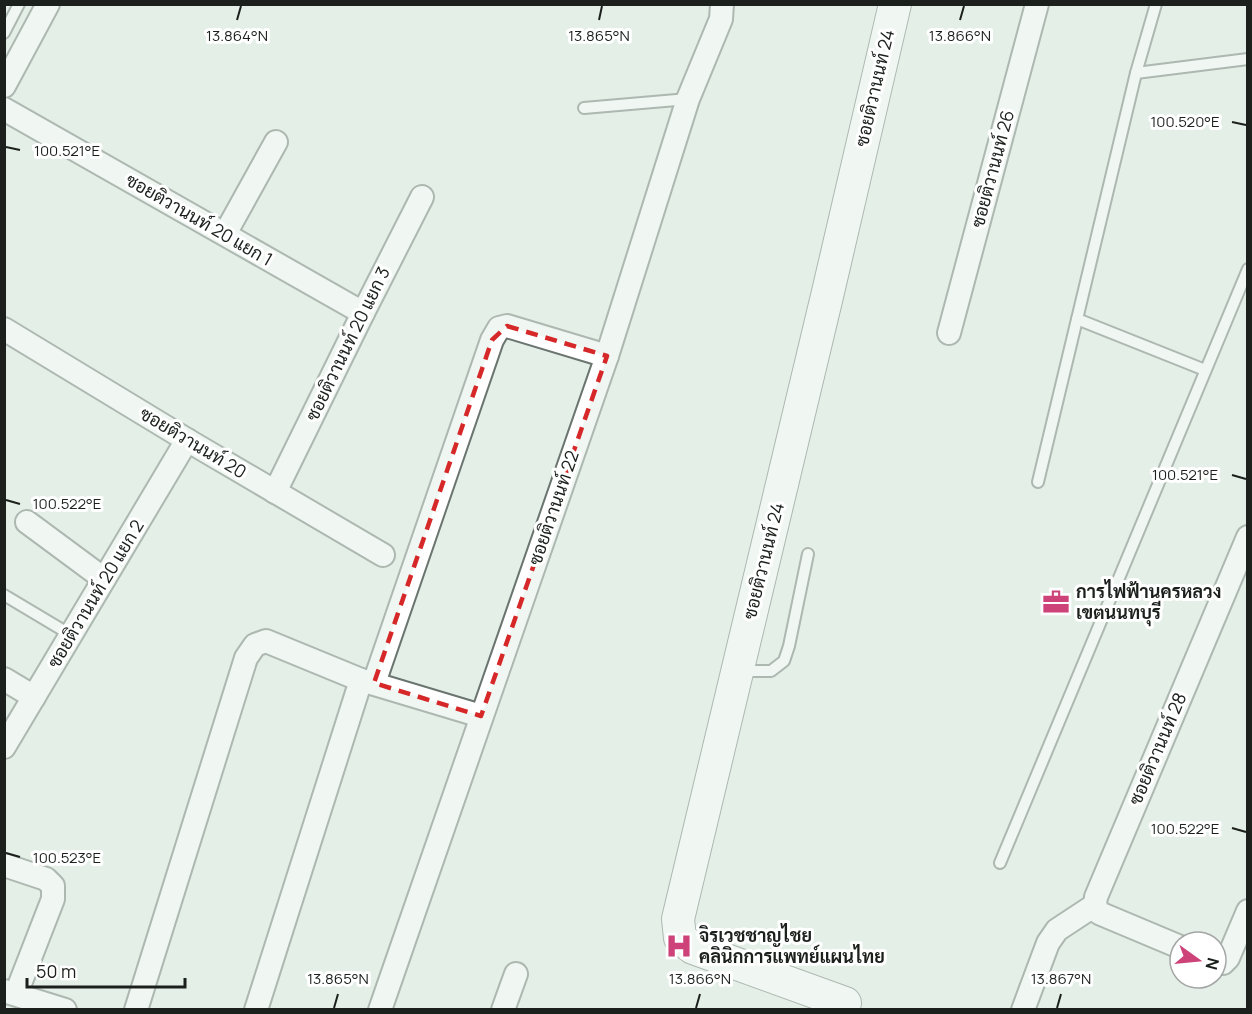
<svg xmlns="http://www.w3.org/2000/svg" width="1252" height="1014" viewBox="0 0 1252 1014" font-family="Manrope,Sarabun,sans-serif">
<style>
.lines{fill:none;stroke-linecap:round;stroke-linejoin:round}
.lane-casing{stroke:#6b756f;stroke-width:14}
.street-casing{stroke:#6b756f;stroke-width:26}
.secondary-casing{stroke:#6b756f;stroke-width:34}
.lane{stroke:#fff;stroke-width:10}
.street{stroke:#fff;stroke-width:22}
.secondary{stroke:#fff;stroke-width:32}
.marked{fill:none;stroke:#d62828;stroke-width:4.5;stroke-dasharray:12 8;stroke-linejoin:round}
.ticks{fill:none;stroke:#1c201d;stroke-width:2}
.labels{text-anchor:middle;stroke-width:6;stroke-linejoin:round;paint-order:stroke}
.street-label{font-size:18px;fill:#1c201d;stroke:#fff}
.poi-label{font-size:18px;font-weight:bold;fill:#1c201d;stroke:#fff;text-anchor:start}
.ticks-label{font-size:15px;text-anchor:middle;fill:#1c201d;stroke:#fff;stroke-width:6;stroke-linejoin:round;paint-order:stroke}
</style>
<rect width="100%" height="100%" fill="#e4efe8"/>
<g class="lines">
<defs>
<g id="lane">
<polyline points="4,33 19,4"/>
<polyline points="1136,73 1248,59"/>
<polyline points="584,108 688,99"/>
<polyline points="1077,319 1205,370"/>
<polyline points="1038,482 1136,73 1156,4"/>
<polyline points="4,595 71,635"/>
<polyline points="740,671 771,671 784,661 789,646 808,554"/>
<polyline points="1000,863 1248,269"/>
</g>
<g id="street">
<polyline points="4,86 48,4"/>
<polyline points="4,109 363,313"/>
<polyline points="225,234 276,142"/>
<polyline points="4,329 187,440 383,555"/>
<polyline points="949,333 1037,4"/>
<polyline points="275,492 363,313 422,197"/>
<polyline points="27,522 104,579"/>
<polyline points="4,679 34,697"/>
<polyline points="374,683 492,340 499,328 507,326 607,356"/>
<polyline points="4,747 187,440"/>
<polyline points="4,865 46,879 53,886 53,899 16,994"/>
<polyline points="1180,947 1099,913 1095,905 1096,897 1248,537"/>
<polyline points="1216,963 1223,963 1228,958 1248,911"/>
<polyline points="4,991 65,1010"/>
<polyline points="136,1010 246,658 255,645 266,641 361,680 481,716"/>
<polyline points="256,1010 361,680"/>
<polyline points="380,1010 607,356 688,99 721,19 722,4"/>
<polyline points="503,1010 516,974"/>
<polyline points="1023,1010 1048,943 1057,930 1095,905"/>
</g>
<polyline id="secondary" points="843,1010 845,1003 693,948 680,938 678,919 828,292 895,4"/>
</defs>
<!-- lane casing -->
<use href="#lane" class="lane-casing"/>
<!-- street casing -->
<use href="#street" class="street-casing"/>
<!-- secondary casing -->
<use href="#secondary" class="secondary-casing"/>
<!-- lane -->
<use href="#lane" class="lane"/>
<!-- street -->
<use href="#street" class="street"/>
<!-- secondary -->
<use href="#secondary" class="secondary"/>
</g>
<!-- marked area -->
<path d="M0 0H1252V1014H0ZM507 326 607 356 481 716 374 683 492 340Z" fill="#e4efe8" fill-opacity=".55" fill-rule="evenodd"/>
<path class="marked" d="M507 326 607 356 481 716 374 683 492 340Z"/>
<!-- ticks -->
<path class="ticks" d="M237 20 241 6M599 20 602 6M960 20 964 6M1232 122 1246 125M6 147 20 150M1232 475 1246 479M6 500 20 504M1232 828 1246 832M6 853 20 857M334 1008 338 994M696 1008 700 994M1057 1008 1061 994"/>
<!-- icons -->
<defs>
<symbol id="office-bare" viewBox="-9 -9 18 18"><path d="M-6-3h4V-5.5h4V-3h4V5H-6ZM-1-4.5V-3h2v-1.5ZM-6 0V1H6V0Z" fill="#cc4279" stroke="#fff" stroke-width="2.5" paint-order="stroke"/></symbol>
<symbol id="hospital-bare" viewBox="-9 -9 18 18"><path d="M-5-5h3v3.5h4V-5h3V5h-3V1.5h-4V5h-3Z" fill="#cc4279" stroke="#fff" stroke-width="2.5" paint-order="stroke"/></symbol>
</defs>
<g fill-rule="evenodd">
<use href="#office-bare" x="1037" y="583" width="38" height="38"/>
<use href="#hospital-bare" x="660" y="927" width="38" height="38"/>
</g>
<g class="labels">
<!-- street labels -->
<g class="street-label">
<text transform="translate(875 88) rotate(-77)" y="6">ซอยติวานนท์ 24</text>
<text transform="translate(993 169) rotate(-75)" y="6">ซอยติวานนท์ 26</text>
<text transform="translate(199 220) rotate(30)" y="6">ซอยติวานนท์ 20 แยก 1</text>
<text transform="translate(348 344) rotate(-64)" y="6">ซอยติวานนท์ 20 แยก 3</text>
<text transform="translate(193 443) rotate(31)" y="6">ซอยติวานนท์ 20</text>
<text transform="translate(554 508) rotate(-71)" y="6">ซอยติวานนท์ 22</text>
<text transform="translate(764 561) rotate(-76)" y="6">ซอยติวานนท์ 24</text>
<text transform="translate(96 594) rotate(-59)" y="6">ซอยติวานนท์ 20 แยก 2</text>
<text transform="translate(1158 749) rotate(-67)" y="6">ซอยติวานนท์ 28</text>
</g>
<!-- poi labels -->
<g class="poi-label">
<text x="1076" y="598">การไฟฟ้านครหลวง<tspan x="1076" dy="21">เขตนนทบุรี</tspan></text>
<text x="699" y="942">จิรเวชชาญไชย<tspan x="699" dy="21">คลินิกการแพทย์แผนไทย</tspan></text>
</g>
</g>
<g class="ticks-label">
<text x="237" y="41">13.864°N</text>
<text x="599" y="41">13.865°N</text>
<text x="960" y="41">13.866°N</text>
<text x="1185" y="127">100.520°E</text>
<text x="67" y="156">100.521°E</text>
<text x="1185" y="480">100.521°E</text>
<text x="67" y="509">100.522°E</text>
<text x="1185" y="834">100.522°E</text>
<text x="67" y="863">100.523°E</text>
<text x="338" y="984">13.865°N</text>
<text x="700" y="984">13.866°N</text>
<text x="1061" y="984">13.867°N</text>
</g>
<!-- border -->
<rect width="1252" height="1014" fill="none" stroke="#1c201d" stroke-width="12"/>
<!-- north arrow -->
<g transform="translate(1198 960) rotate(105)"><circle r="28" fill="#ffffff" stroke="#a4a6a5" stroke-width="1.5"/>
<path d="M0-4.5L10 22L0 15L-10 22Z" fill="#cc4279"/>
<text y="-9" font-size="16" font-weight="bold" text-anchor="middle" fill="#1c201d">N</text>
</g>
<!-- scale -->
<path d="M27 978v9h158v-9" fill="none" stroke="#1c201d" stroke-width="3"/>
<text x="36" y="978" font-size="18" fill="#1c201d" stroke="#ffffff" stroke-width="4.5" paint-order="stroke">50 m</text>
</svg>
